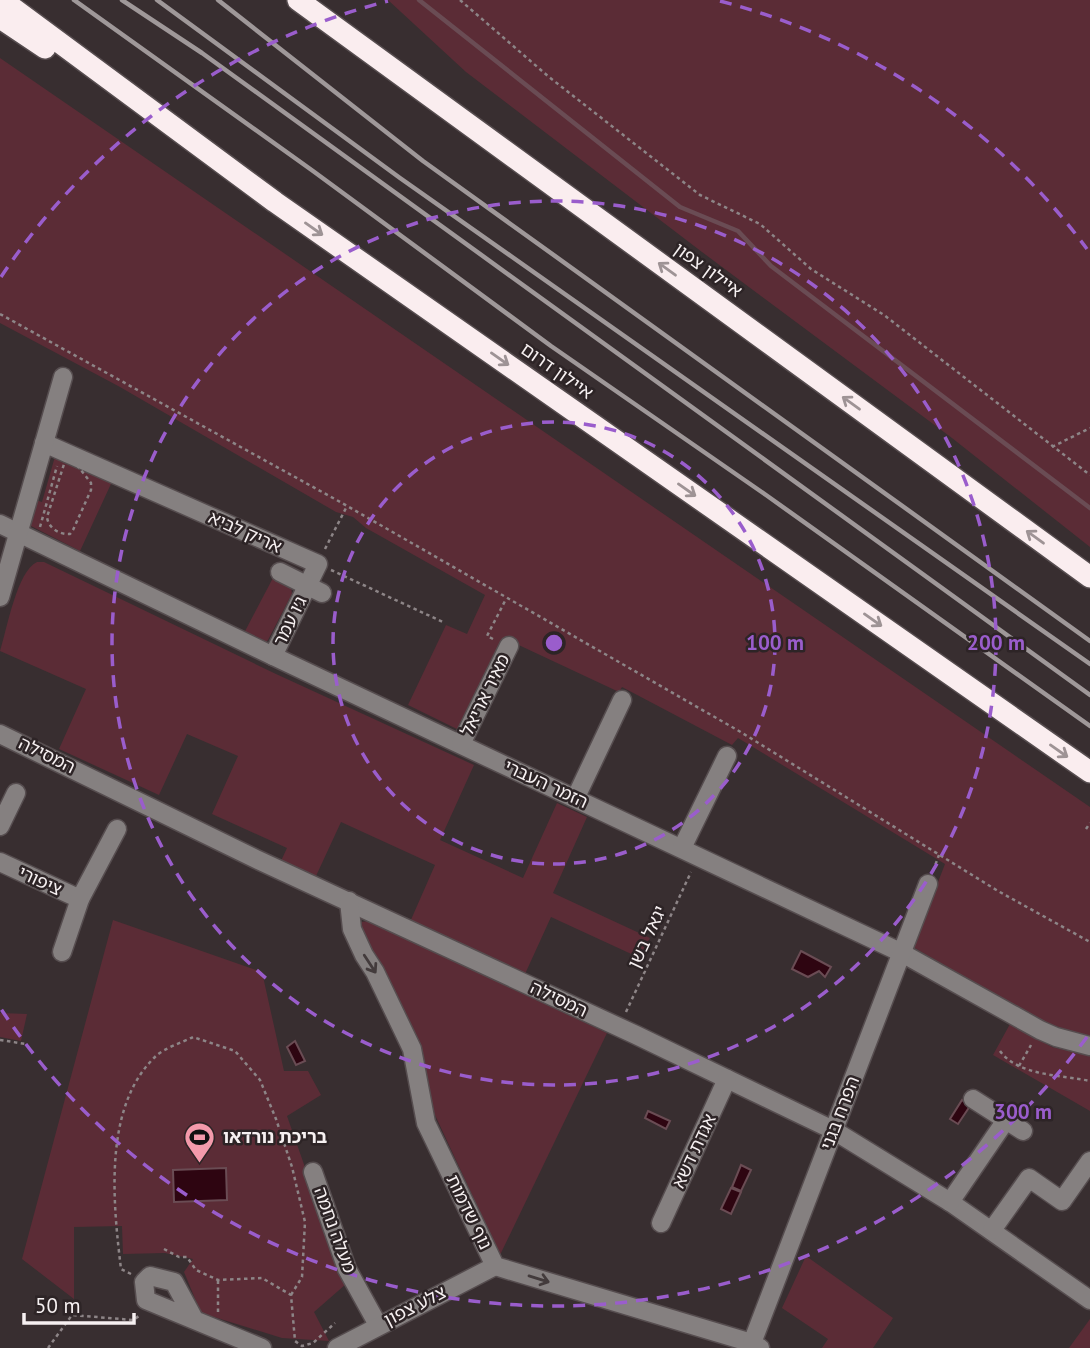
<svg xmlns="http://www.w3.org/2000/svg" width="1090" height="1348" viewBox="0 0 1090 1348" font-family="'PT Sans','Noto Sans Hebrew',sans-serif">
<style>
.green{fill:#5b2c36}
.water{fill:#2e0511;stroke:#6a4c54;stroke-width:2}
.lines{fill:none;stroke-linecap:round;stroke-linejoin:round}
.stream{stroke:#6a4c54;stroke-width:4.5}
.minor-casing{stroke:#564d4f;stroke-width:21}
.highway-casing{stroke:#564d4f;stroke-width:24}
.path{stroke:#8d8587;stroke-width:2.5;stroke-dasharray:3.5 3.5;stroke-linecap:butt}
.minor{stroke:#858080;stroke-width:18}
.highway{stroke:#faedef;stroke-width:21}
.rail{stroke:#9f9899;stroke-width:4.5}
.oneway{stroke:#9e9395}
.oneway2{stroke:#433b3c}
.ring{fill:none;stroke:#9a5dcc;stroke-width:3.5;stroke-dasharray:12 9}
.labels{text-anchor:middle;stroke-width:5;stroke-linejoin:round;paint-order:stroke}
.street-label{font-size:18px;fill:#f6f0f1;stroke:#2d2426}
.poi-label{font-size:18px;font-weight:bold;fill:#f6f0f1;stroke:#2d2426;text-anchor:start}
.centre{fill:#9a5dcc;stroke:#2d2426;stroke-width:3.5}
.ring-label{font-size:21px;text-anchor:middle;font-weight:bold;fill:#9a5dcc;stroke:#2d2426;stroke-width:5;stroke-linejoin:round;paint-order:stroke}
</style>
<rect width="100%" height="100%" fill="#382e30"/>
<!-- green -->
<g class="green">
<polygon points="388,0 1090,0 1090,547 952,438 702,252 466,72"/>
<polygon points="0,58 1090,807 1090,1037 1043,1022 913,947 945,864 738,738 732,745 622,687 619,692 506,639 461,731 408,705 446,625 467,634 485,595 366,528 353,517 336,512 120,387 0,323"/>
<polygon points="58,446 116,473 80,551 27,524 32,499 42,502"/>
<path d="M37 562H44L276 674 474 765 440 840 523 878 557 803 587 817 553 893 650 938 640 958 551 917 525 974 410 922 435 865 341 822 316 876 281 861 287 848 212 814 238 756 187 734 159 795 59 749 86 689 0 651C7 629 17 571 37 562Z"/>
<polygon points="274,576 291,587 292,594 268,640 265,643 243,635"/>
<polygon points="113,920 262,972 284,1071 308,1071 321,1095 287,1116 346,1284 314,1312 329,1341 282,1338 201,1313 184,1272 193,1259 165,1253 123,1254 122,1226 74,1227 74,1299 22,1259"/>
<polygon points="368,921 607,1033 500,1255 435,1115 419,1047 367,951 358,926 361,922"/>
<polygon points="0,1013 27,1014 21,1041 0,1037"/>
<polygon points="1010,1024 1052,1047 1090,1056 1090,1111 993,1055"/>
<polygon points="806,1256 893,1318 873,1348 822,1348 828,1339 782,1308"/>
<polygon points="1090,1319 1090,1348 1069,1348"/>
</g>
<!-- water -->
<g class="water">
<polygon points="801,951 831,967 825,977 819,971 808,977 792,969"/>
<polygon points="295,1041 305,1061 296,1065 287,1047"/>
<polygon points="962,1100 970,1106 958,1124 950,1119"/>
<polygon points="648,1111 670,1121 666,1129 645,1118"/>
<polygon points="741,1165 751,1170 741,1191 732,1187"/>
<polygon points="226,1168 227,1200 174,1202 173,1170"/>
<polygon points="731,1188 741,1192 731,1214 721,1209"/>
</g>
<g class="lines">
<!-- stream -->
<polyline class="stream" points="419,0 680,207 738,231 771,266 1090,508"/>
<defs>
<g id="minor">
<polyline points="44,443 318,564 273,656"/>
<polyline points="0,524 273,656 900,952 1040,1030 1056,1037 1090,1046"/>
<polyline points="280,572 322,593"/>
<polyline points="0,597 63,377"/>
<polyline points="0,734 256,859 636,1035 833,1130 950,1202 1090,1300"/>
<polyline points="461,744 509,646"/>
<polyline points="576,797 622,700"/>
<polyline points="0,826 16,793"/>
<polyline points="682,848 727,756"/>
<polyline points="0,862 80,899"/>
<polyline points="349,901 352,929 364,955 375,972 412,1049 426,1123 495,1266 752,1343 760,1348"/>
<polyline points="62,952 80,899 117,829"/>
<polyline points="973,1099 1023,1131"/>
<polyline points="313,1172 347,1269 378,1325"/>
<polyline points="950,1202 1006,1120"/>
<polyline points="661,1223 727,1079"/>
<polyline points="992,1230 1029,1178 1062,1201 1090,1161"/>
<polyline points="194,1319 174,1282 150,1276 144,1282 146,1300 262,1348"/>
<polyline points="752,1343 928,884"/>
<polyline points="337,1348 495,1266"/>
</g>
<g id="highway">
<polyline points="2,0 275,202 1090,772"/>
<polyline points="298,0 1090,577"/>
<polyline points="0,18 45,48"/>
</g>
</defs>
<!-- minor casing -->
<use href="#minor" class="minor-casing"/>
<!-- highway casing -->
<use href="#highway" class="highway-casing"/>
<!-- path -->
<g class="path">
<polyline points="460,0 549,77 700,195 760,224 811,269 884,315 1090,475"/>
<polyline points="0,314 342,503 739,731 998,891 1090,942"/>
<polyline points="1052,447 1090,428"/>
<path d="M66 458 73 460 91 483V490L73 530 70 534C60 535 48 528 47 517Z"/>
<polyline points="40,527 57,466"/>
<polyline points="325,549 347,506"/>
<polyline points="331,570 445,623"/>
<polyline points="493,639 487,636 506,599"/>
<polyline points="1086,829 1090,823"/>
<polyline points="933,871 939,855"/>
<polyline points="626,1012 691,872"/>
<polyline points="0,1040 26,1044"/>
<path d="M1000 1051C1018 1076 1062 1075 1090 1081"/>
<polyline points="1019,1066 1031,1045"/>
<polyline points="164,1249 179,1257 187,1257 196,1270 218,1280 262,1278 291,1295 295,1341 302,1346 313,1343 335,1323"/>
<path d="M131 1274 121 1269C113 1203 103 1107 155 1057 164 1048 181 1043 193 1037L235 1051 260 1080 276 1119 292 1167 305 1222 302 1277 291 1295"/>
<polyline points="218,1312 218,1280"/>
<polyline points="48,1348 72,1315 133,1320 139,1316"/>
</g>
<!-- minor -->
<use href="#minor" class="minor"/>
<!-- highway -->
<use href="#highway" class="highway"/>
<!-- rail -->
<g class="rail">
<polyline points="74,0 313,171 551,346 766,495 1090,726"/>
<polyline points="122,0 202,53 1090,695"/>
<polyline points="157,0 400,178 1090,664"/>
<polyline points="218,0 423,161 1090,641"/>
</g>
</g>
<!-- one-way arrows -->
<defs><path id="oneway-shaft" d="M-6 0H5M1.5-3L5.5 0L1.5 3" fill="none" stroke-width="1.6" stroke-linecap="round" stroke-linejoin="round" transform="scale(1.75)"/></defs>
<g class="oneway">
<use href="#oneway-shaft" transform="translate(314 229) rotate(35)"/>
<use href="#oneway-shaft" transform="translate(667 269) rotate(-144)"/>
<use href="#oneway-shaft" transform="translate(500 359) rotate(35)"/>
<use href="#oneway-shaft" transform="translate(851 403) rotate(-144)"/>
<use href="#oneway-shaft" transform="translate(687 490) rotate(35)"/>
<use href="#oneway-shaft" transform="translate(1035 537) rotate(-144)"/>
<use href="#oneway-shaft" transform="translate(873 620) rotate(35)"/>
<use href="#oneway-shaft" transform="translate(1059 751) rotate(35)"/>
</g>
<g class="oneway2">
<use href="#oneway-shaft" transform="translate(370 964) rotate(57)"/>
<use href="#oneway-shaft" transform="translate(539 1279) rotate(17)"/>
</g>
<!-- distance rings -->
<g class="ring">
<circle cx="554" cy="643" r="221"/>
<circle cx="554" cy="643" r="442"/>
<path d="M1087 1037A663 663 0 0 1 1 1009M1 277A663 663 0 0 1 388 1M720 1A663 663 0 0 1 1087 249"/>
</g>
<!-- icons -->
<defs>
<symbol id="stadium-pin" viewBox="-11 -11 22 30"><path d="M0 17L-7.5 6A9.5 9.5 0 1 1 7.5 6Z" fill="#f39aab" stroke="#2d2426"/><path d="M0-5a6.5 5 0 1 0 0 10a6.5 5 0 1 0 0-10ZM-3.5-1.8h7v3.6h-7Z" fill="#111"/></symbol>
</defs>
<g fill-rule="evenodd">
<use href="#stadium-pin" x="182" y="1120" width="35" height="47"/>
</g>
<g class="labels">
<!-- street labels -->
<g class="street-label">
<text transform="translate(708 270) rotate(36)" y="6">איילון צפון</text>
<text transform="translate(557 371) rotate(35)" y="6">איילון דרום</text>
<text transform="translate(245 532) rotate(24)" y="6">אריק לביא</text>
<text transform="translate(290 621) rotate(-64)" y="6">ג׳ו עמר</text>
<text transform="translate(485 695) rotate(-64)" y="6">מאיר אריאל</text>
<text transform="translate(47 755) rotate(26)" y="6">המסילה</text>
<text transform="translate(546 784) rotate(25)" y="6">הזמר העברי</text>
<text transform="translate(40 881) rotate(25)" y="6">ציפורי</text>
<text transform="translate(647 937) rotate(-65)" y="6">יגאל בשן</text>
<text transform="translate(559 999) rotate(25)" y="6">המסילה</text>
<text transform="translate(840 1113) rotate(-69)" y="6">הפרח בגני</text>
<text transform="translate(694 1151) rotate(-65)" y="6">אגדת דשא</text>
<text transform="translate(469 1212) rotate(64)" y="6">נוף שדמות</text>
<text transform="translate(335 1230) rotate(70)" y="6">מעלה נחמה</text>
<text transform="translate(415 1306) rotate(-27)" y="6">צלע צפון</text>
</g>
<!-- poi labels -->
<g class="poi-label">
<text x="223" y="1143">בריכת נורדאו</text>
</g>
</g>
<circle cx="554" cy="643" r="10" class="centre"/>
<g class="ring-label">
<text x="775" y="650">100 m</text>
<text x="996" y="650">200 m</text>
<text x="1023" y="1119">300 m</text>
</g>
<!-- scale -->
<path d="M24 1313v10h110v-10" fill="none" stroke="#f6f0f1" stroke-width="3.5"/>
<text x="35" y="1313" font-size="21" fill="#f6f0f1" stroke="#2d2426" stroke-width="5" paint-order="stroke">50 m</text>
</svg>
